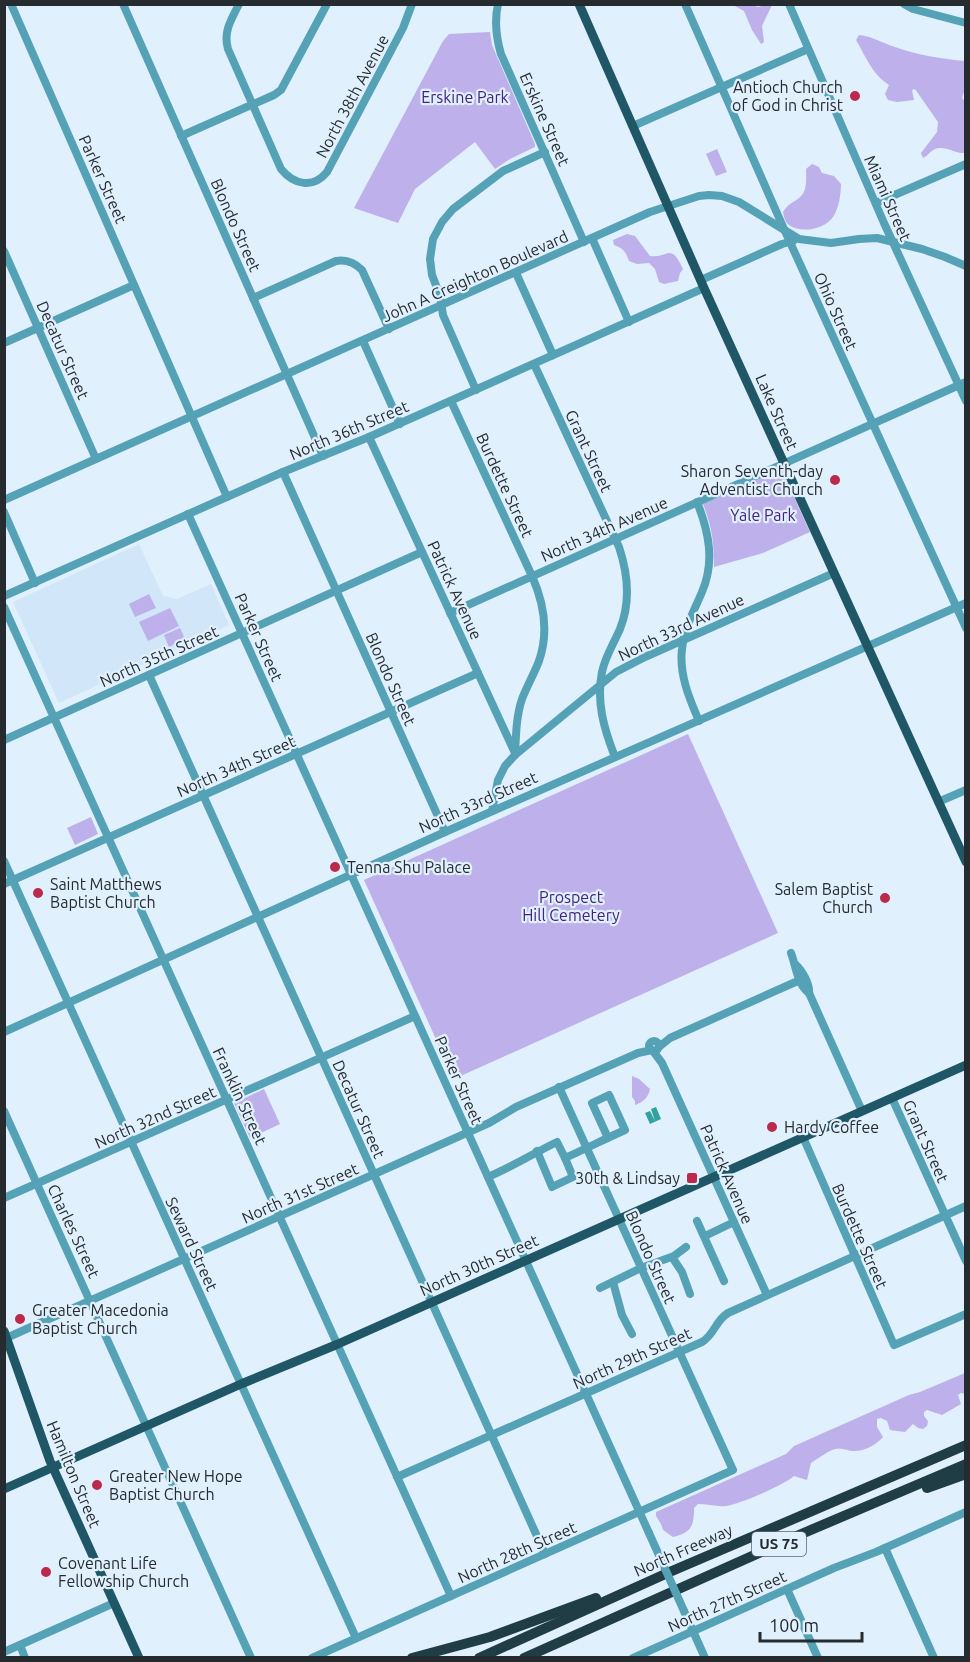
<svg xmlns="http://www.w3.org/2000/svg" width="970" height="1662" viewBox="0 0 970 1662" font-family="Ubuntu,sans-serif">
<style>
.built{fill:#d1e6f9}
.green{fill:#beb0ea}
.water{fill:#31a29e}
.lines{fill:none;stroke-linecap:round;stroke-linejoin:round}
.minor{stroke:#55a2b7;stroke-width:8}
.major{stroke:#1f5766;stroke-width:9}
.highway{stroke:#203c44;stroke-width:10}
.minor-bridge{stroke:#55a2b7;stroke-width:8}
.poi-dot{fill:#bb2a4b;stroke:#e0f0fd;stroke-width:2}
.labels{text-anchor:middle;stroke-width:4.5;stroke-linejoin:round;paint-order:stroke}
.shield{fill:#e0f0fd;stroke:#5e666e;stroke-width:1.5}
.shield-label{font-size:15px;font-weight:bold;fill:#262b30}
.poi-label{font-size:16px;fill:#262b30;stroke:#e0f0fd;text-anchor:start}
.street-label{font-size:16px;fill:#262b30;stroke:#e0f0fd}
.park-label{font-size:16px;fill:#462082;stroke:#e0f0fd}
</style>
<rect width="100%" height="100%" fill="#e0f0fd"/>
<!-- built -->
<polygon class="built" points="139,544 163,596 177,599 211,584 229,625 59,703 13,602"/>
<!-- green -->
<g class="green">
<path d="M733 5C738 5 743 4 747 4 755 5 757 9 764 5H772L762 26 764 42 761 44 752 30 744 11Z"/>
<polygon points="490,32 492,45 535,144 535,147 510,159 495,169 475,142 415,189 398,223 354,208 443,41 449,34"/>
<path d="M859 35C872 36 882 43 895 47 917 55 942 59 965 61V89L962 98 965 101V153C955 154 945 145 935 149 930 151 928 156 923 158L921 153 937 132 938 122 915 89 912 90 914 100 897 102 888 100 885 94 889 85C872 74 866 57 856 40Z"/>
<polygon points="717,149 727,172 716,176 706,154"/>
<path d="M812 164 819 167 822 173 834 176 841 184C841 194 839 208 833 217 825 229 801 234 789 225 785 222 784 217 783 212 789 203 791 204 799 198 808 191 806 179 806 169Z"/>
<path d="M627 234 635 236 650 256C668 259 670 241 683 269L680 273 678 281 664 284 659 282 655 269 649 263 637 264 629 261C626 252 623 248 614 245L613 240Z"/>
<path d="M781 469 810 532 763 553 714 567C714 542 712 527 703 504Z"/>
<polygon points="149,594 156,608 135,617 129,604"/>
<polygon points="170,608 179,626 148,641 139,622"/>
<polygon points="180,628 185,639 169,647 164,635"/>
<polygon points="688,734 778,933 454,1079 364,880"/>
<polygon points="91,817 98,834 75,845 67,828"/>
<path d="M632 1076 639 1079 650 1089C648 1098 643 1102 635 1105V1101L632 1097Z"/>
<polygon points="264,1089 280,1124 250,1138 234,1103"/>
<path d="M965 1373V1394L961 1393 958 1395 961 1404 942 1415 927 1410 924 1412V1416L928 1421 927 1426 923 1429 918 1428 913 1424 905 1432 890 1430 887 1421 881 1418 877 1419V1427L883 1437C876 1445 865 1451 854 1451 847 1451 842 1447 835 1449 830 1450 817 1459 811 1463L807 1480 794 1476C786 1484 738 1505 726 1506 717 1507 707 1504 698 1504L694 1508C694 1525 692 1533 673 1537L663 1530 661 1524 656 1516V1512L786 1454 794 1446 909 1395 920 1392Z"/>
</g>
<!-- water -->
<polygon class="water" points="656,1107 661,1119 650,1124 645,1113 650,1111 655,1121 651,1109"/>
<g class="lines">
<!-- minor -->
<g class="minor">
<polyline points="11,4 227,497"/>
<polyline points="123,4 323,456"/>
<path d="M239 4C231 20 223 32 228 49L281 169C294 185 313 189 327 172L403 28 412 4"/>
<path d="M498 4C494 22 496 37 501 54L584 242"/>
<polyline points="685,4 784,229 966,628"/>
<polyline points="789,4 884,223 966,401"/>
<polyline points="904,4 913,9 966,23"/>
<polyline points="633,126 808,49"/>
<polyline points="181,136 274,95 281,90 327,4"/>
<polyline points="876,203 966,164"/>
<polyline points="592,238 629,322"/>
<polyline points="4,251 96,459"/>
<polyline points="516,273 553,355"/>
<polyline points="701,280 782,244 793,241"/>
<path d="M253 298 336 261C347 259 355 263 362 270L389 329"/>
<polyline points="363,341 400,424"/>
<polyline points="4,343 134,285"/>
<path d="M534 364 619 547C628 574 631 602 620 629 614 643 605 657 602 672 596 702 604 729 615 757"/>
<polyline points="476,390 443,315 440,296 432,275 430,259 433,239 442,222 453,209 503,171 545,152"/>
<path d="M451 401 532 576C544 603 549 632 539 661 534 674 527 686 522 699 516 717 516 736 515 755"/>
<polyline points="369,437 515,753"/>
<polyline points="283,472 445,832"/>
<polyline points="4,500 650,212 699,196 709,195 722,196 739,202 799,239 831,243 859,239 877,238 922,249 945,257 966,266"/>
<path d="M697 502C709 532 715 562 702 592 694 611 684 628 682 649 679 674 689 698 699 721"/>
<polyline points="4,512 35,583"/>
<polyline points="188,514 649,1533"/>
<polyline points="4,596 283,472 369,437 704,288"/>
<polyline points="4,607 451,1596"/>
<polyline points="450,613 966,382"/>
<polyline points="149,675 545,1554"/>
<polyline points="4,740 422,552"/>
<polyline points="938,802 966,790"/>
<polyline points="492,811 498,780 505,766 515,755 616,672 645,657 834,573"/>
<polyline points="4,861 356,1638"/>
<polyline points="4,884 478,673"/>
<path d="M791 953C796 966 797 984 809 993"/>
<path d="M795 964C802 970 810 984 809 993L862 1111"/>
<polyline points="4,1032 445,832 966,603"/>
<circle cx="654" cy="1046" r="5"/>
<polyline points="659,1047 670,1038 800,980"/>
<polyline points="653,1051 662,1063 767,1295"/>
<polyline points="892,1098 966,1261"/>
<polyline points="4,1111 251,1658"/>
<polyline points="803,1137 894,1345 966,1314"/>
<polyline points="537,1151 552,1187 573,1177 565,1158"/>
<path d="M488 1177C512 1167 534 1153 557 1142L565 1158C585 1149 605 1139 625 1130L609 1095 592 1103 608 1138"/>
<polyline points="4,1198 415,1016"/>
<polyline points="697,1221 724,1281"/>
<polyline points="705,1236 734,1222"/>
<polyline points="672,1257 682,1272 690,1294"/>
<polyline points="613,1282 622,1315 632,1334"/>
<polyline points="600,1288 641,1268 674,1256 686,1247"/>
<polyline points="4,1339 489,1123 516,1107 638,1053 652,1050"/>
<path d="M397 1477 702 1342C715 1334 715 1321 728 1313L966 1206"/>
<polyline points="885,1548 934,1658"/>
<polyline points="787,1589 818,1658"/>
<polyline points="684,1611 705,1658"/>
<polyline points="20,1645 25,1658"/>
<polyline points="4,1652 114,1603"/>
<polyline points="312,1658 733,1470 559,1087"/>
<polyline points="633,1658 834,1568 876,1552 966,1512"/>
</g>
<!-- major -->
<g class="major">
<polyline points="579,4 704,288 966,862"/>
<polyline points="4,1331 50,1461 139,1658"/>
<polyline points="4,1489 241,1384 338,1344 966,1065"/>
</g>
<!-- highway -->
<g class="highway">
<polyline points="927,1488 966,1474"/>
<polyline points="412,1658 490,1637 596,1598"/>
<polyline points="479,1658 672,1571 966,1445"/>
<polyline points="524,1658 799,1535 966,1464"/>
</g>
<!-- minor-bridge -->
<polyline class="minor-bridge" points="649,1533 684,1611"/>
</g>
<!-- markers -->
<g class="poi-dot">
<circle cx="855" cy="96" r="6"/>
<circle cx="835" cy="480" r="6"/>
<circle cx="335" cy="867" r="6"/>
<circle cx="38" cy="893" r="6"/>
<circle cx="885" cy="898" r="6"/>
<circle cx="772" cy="1127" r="6"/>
<rect x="686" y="1172" width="12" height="12" rx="3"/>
<circle cx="20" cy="1319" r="6"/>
<circle cx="97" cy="1485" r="6"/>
<circle cx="46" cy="1572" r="6"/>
</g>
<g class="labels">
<!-- shield labels -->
<rect class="shield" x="752" y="1532" width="54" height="24" rx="4.5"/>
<g class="shield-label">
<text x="779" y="1549">US 75</text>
</g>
<!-- poi labels -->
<g class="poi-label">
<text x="843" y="93" text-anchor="end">Antioch Church<tspan x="843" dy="18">of God in Christ</tspan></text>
<text x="823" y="477" text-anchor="end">Sharon Seventh-day<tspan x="823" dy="18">Adventist Church</tspan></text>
<text x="347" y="873">Tenna Shu Palace</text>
<text x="50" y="890">Saint Matthews<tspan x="50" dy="18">Baptist Church</tspan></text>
<text x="873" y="895" text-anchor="end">Salem Baptist<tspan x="873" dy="18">Church</tspan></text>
<text x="784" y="1133">Hardy Coffee</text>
<text x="680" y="1184" text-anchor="end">30th &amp; Lindsay</text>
<text x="32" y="1316">Greater Macedonia<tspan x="32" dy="18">Baptist Church</tspan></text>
<text x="109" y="1482">Greater New Hope<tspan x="109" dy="18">Baptist Church</tspan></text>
<text x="58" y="1569">Covenant Life<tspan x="58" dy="18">Fellowship Church</tspan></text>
</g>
<!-- street labels -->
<g class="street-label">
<text transform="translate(352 96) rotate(-62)" y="6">North 38th Avenue</text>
<text transform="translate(545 119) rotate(66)" y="6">Erskine Street</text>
<text transform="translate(103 179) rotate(66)" y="6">Parker Street</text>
<text transform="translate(888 198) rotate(66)" y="6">Miami Street</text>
<text transform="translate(236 225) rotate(66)" y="6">Blondo Street</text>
<text transform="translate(475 276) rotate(-24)" y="6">John A Creighton Boulevard</text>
<text transform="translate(836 311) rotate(66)" y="6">Ohio Street</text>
<text transform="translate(63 350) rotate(66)" y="6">Decatur Street</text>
<text transform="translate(777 412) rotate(66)" y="6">Lake Street</text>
<text transform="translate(349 430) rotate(-23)" y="6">North 36th Street</text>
<text transform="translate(589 451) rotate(65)" y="6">Grant Street</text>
<text transform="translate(505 485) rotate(65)" y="6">Burdette Street</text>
<text transform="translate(604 529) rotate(-24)" y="6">North 34th Avenue</text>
<text transform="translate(455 590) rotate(65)" y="6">Patrick Avenue</text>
<text transform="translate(681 627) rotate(-25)" y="6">North 33rd Avenue</text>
<text transform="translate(259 637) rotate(66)" y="6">Parker Street</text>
<text transform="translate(159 656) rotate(-24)" y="6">North 35th Street</text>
<text transform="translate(391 679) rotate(66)" y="6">Blondo Street</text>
<text transform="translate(236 766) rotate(-24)" y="6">North 34th Street</text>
<text transform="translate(478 802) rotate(-24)" y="6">North 33rd Street</text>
<text transform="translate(459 1080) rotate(66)" y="6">Parker Street</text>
<text transform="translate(240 1096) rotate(65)" y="6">Franklin Street</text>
<text transform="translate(359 1109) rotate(66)" y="6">Decatur Street</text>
<text transform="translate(155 1117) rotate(-24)" y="6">North 32nd Street</text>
<text transform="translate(926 1141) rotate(66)" y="6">Grant Street</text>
<text transform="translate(727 1174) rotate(66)" y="6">Patrick Avenue</text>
<text transform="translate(300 1193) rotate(-24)" y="6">North 31st Street</text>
<text transform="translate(74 1231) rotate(65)" y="6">Charles Street</text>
<text transform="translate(860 1236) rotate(66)" y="6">Burdette Street</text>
<text transform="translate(192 1244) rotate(65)" y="6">Seward Street</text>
<text transform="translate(651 1257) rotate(66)" y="6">Blondo Street</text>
<text transform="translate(479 1265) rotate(-24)" y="6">North 30th Street</text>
<text transform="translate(632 1358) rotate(-24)" y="6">North 29th Street</text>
<text transform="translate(74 1474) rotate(67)" y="6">Hamilton Street</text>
<text transform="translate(683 1550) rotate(-24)" y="6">North Freeway</text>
<text transform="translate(517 1552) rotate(-24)" y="6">North 28th Street</text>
<text transform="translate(727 1601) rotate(-24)" y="6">North 27th Street</text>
</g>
<!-- park labels -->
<g class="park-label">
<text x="465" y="103">Erskine Park</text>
<text x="763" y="521">Yale Park</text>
<text x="571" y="903">Prospect<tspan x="571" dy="18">Hill Cemetery</tspan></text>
</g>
</g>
<!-- border -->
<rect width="970" height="1662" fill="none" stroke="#262b30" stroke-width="12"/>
<!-- scale -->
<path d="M760 1632v9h102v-9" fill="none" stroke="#262b30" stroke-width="3"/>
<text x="769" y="1632" font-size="18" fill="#262b30" stroke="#e0f0fd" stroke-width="4.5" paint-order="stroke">100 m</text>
</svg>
